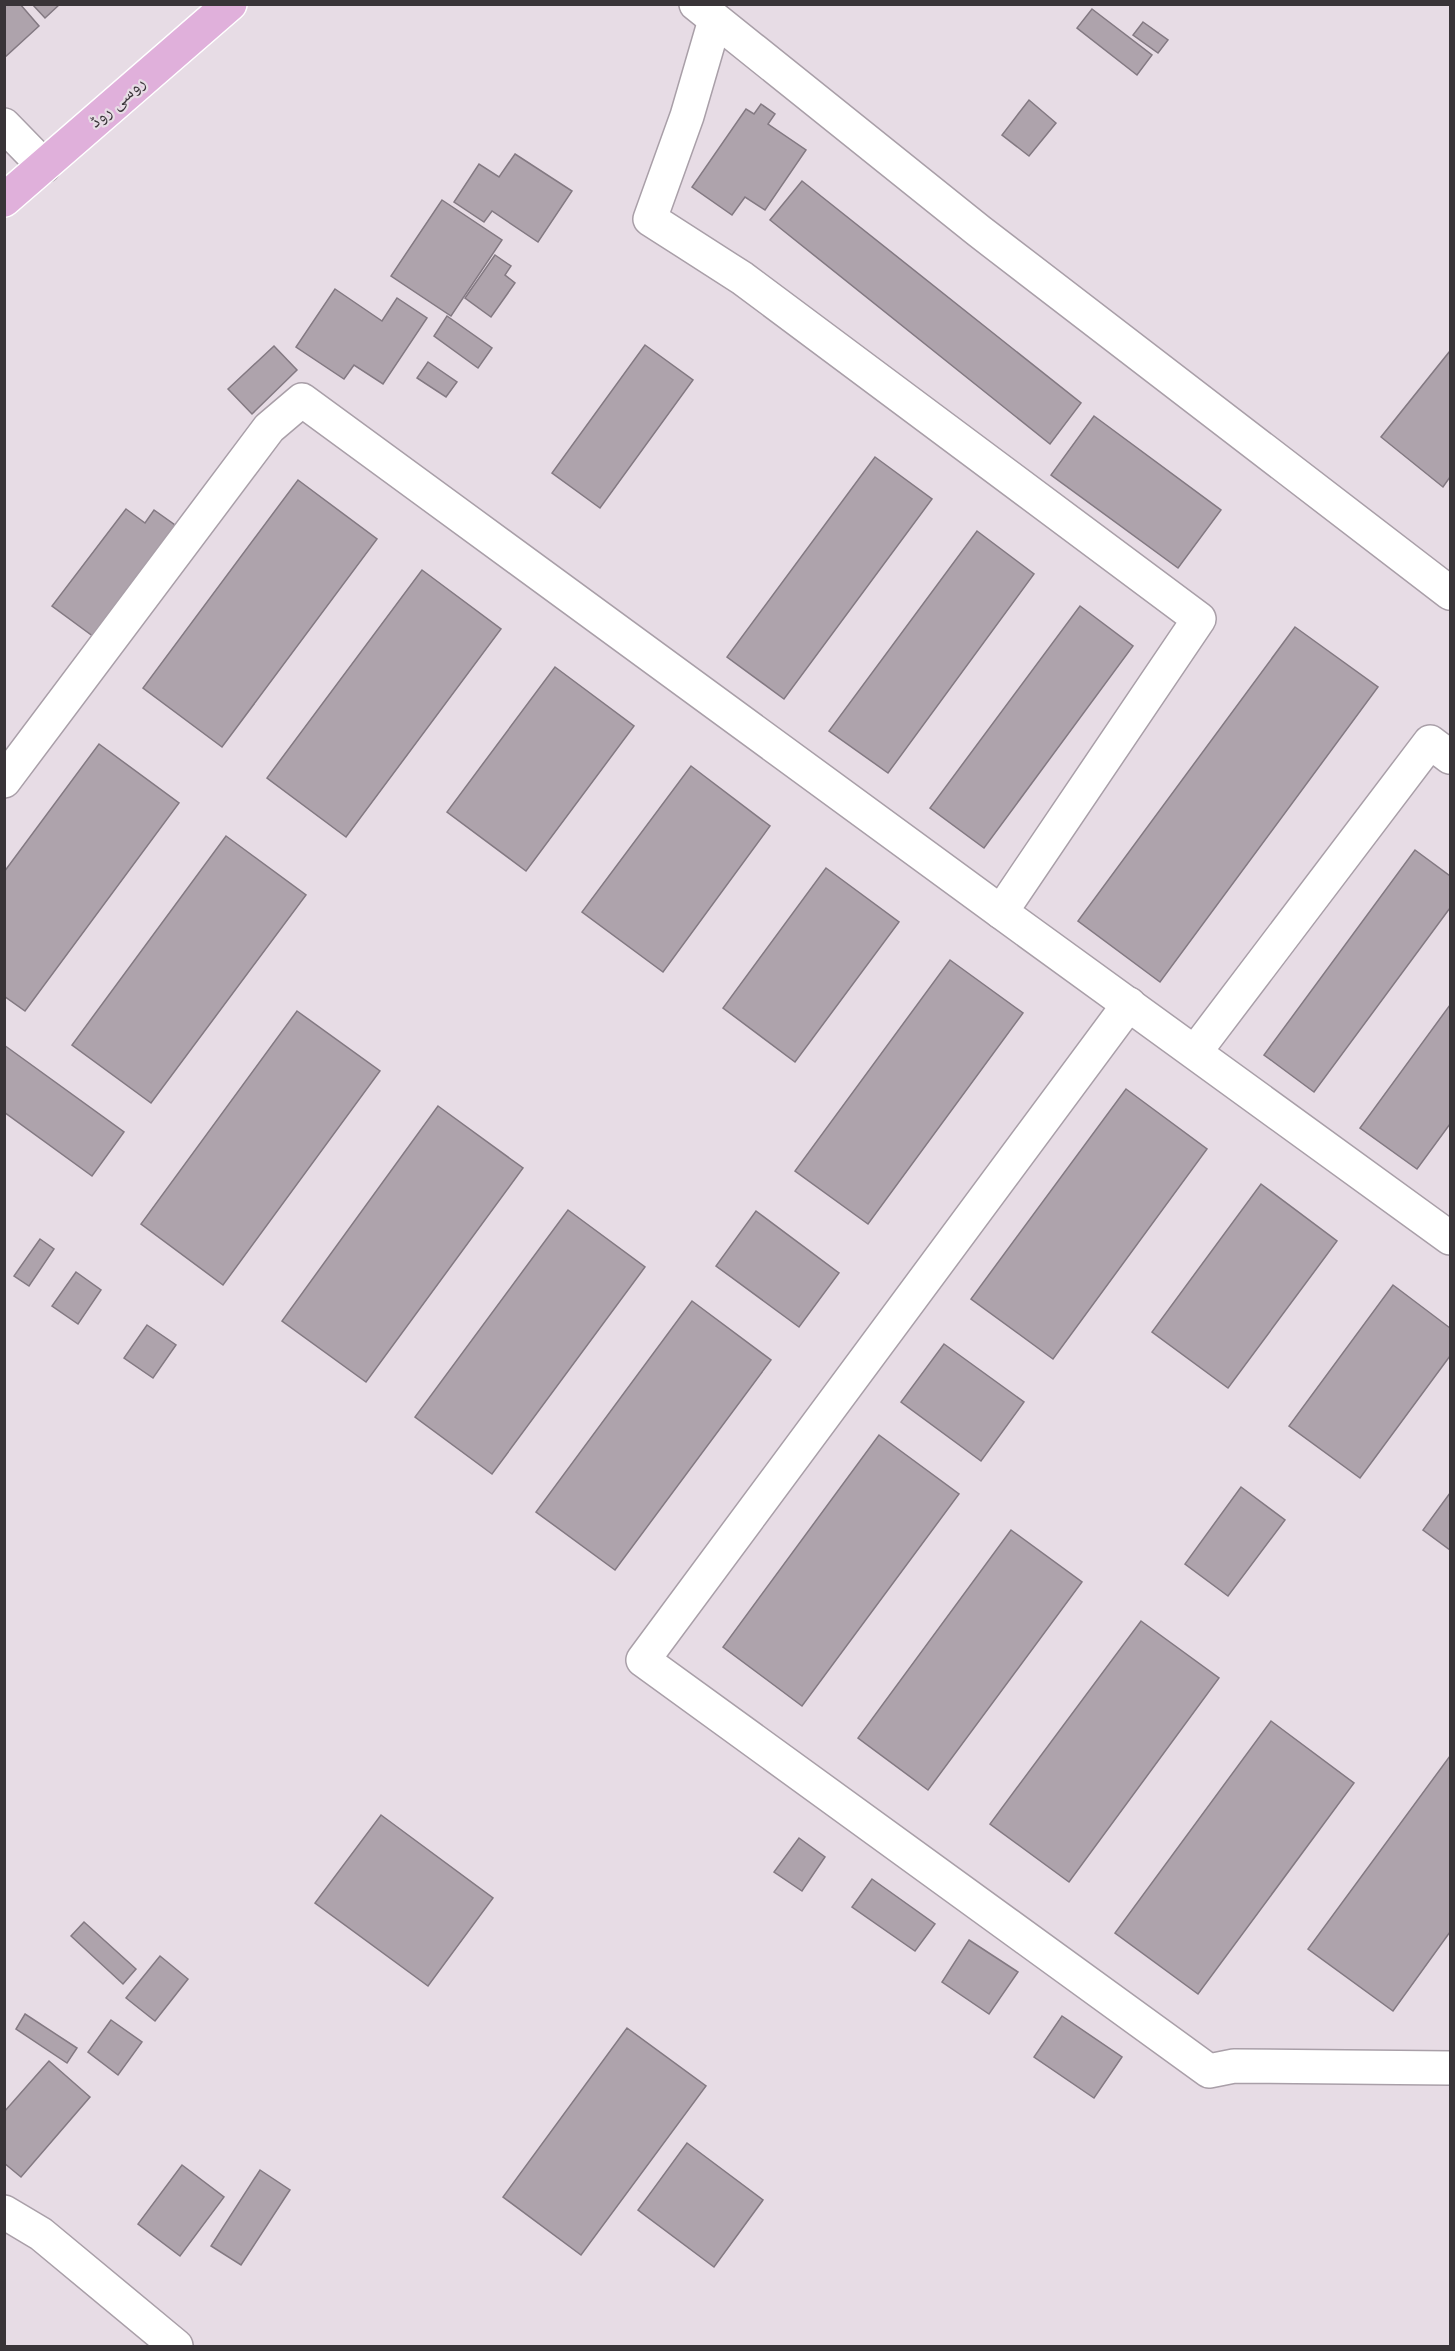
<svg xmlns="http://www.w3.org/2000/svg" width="1455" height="2351" viewBox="0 0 1455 2351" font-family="Poppins,'Noto Naskh Arabic',sans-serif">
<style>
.building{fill:#aea3ac;stroke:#837982;stroke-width:1.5}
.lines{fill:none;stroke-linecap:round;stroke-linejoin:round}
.minor-casing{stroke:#a99fa8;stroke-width:36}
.major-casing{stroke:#fff;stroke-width:36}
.minor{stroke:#fff;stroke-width:33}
.major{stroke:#e0b0db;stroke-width:33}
.labels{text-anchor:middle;stroke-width:4.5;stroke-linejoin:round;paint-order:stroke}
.street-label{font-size:18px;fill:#393438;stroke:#e7dce5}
</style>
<rect width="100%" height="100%" fill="#e7dce5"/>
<!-- building -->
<g class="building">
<polygon points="4,4 20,4 39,26 4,58"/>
<polygon points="32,4 60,4 45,18"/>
<polygon points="1092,9 1152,55 1137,75 1077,28"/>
<polygon points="1143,22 1168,40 1158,53 1133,35"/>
<polygon points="1029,100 1056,123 1029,156 1002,135"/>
<polygon points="761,104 775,114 768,124 806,150 765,210 745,197 732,215 692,187 746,109 754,114"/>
<polygon points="515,154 572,191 538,242 492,211 484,222 454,202 479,164 499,177"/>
<polygon points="802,181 1081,403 1050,444 770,220"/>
<polygon points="442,200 502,240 451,316 391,276"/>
<polygon points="495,255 511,266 505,275 515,283 491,317 465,298"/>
<polygon points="335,289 382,321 397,298 427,318 383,384 354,365 344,379 296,347"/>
<polygon points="447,316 492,348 478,368 434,336"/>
<polygon points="645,345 693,380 600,508 552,473"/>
<polygon points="274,346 297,370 252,414 228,389"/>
<polygon points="1450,351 1450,477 1443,487 1381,437"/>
<polygon points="428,362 457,382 446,397 417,378"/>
<polygon points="1094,416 1221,510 1178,568 1051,475"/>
<polygon points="875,457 932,499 784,699 727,657"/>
<polygon points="298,480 377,539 222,747 143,688"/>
<polygon points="126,509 145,523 154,510 175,525 94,637 52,606"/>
<polygon points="977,531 1034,574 888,773 829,731"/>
<polygon points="422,570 501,629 346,837 267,778"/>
<polygon points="1080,606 1133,646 984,848 930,808"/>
<polygon points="1295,627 1378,687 1160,982 1078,921"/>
<polygon points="555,667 634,726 526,871 447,812"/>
<polygon points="99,744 179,803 25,1011 4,996 4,872"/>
<polygon points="691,766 770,826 663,972 582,912"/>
<polygon points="226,836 306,895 151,1103 72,1045"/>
<polygon points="1415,850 1450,876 1450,908 1314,1092 1264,1055"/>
<polygon points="826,868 899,922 795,1062 723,1008"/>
<polygon points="950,960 1023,1013 868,1224 795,1171"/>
<polygon points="1450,1005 1450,1124 1417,1169 1360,1128"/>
<polygon points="297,1011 380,1071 223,1285 141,1224"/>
<polygon points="4,1045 124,1132 92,1176 4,1112"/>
<polygon points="1126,1089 1207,1149 1053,1359 971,1299"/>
<polygon points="438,1106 523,1168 366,1382 282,1321"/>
<polygon points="1261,1184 1337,1241 1228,1388 1152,1332"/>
<polygon points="568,1210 645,1267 492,1474 415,1417"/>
<polygon points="756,1211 839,1273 799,1327 716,1266"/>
<polygon points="40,1239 54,1249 29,1286 14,1276"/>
<polygon points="76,1272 101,1290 78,1324 52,1306"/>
<polygon points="1393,1285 1450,1328 1450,1356 1360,1478 1289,1426"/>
<polygon points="692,1301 771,1360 615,1570 536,1512"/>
<polygon points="147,1325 176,1345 153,1378 124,1358"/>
<polygon points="944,1344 1024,1402 981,1461 901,1402"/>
<polygon points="879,1435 959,1494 802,1706 723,1647"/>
<polygon points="1241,1487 1285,1520 1228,1596 1185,1564"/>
<polygon points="1450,1493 1450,1550 1423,1530"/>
<polygon points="1011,1530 1082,1582 928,1790 858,1738"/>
<polygon points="1141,1621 1219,1678 1069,1882 990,1824"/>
<polygon points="1271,1721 1354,1783 1198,1994 1115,1933"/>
<polygon points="1450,1756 1450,1932 1393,2011 1308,1949"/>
<polygon points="381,1815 493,1898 428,1986 315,1903"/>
<polygon points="799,1838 825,1857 802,1891 774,1872"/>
<polygon points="872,1879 935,1924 915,1951 852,1907"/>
<polygon points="84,1922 136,1969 123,1984 71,1936"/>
<polygon points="969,1940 1018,1972 989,2014 942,1982"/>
<polygon points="160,1956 188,1979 155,2021 126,1998"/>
<polygon points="25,2014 77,2048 67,2063 16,2029"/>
<polygon points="1062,2016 1122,2057 1094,2098 1034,2057"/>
<polygon points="111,2020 142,2042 118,2075 88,2052"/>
<polygon points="627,2028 706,2086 581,2255 503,2197"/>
<polygon points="49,2061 90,2097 21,2177 4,2163 4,2112"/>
<polygon points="687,2143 763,2200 714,2267 638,2210"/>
<polygon points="182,2165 224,2197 180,2256 138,2224"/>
<polygon points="260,2170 290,2190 241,2265 211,2246"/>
</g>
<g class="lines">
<defs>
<g id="minor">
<polyline points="696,4 979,231 1450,593"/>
<polyline points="715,20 687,116 650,219 742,278 1199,619 1001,912 1450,1238"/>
<polyline points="4,125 44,166"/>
<polyline points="4,781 269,428 302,400 1001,912"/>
<polyline points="1129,1004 643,1660 1209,2071 1234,2066 1450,2068"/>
<polyline points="1195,1052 1430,742 1450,757"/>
<polyline points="4,2212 41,2234 176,2346"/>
</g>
<polyline id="major" points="4,200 230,4"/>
</defs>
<!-- minor casing -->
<use href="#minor" class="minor-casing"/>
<!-- major casing -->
<use href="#major" class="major-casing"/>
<!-- minor -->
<use href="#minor" class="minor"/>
<!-- major -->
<use href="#major" class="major"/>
</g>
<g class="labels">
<!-- street labels -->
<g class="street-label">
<text transform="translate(117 102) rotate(-41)" y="6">روسی روڈ</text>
</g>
</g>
<!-- border -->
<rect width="1455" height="2351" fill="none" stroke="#393438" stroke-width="12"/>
</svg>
